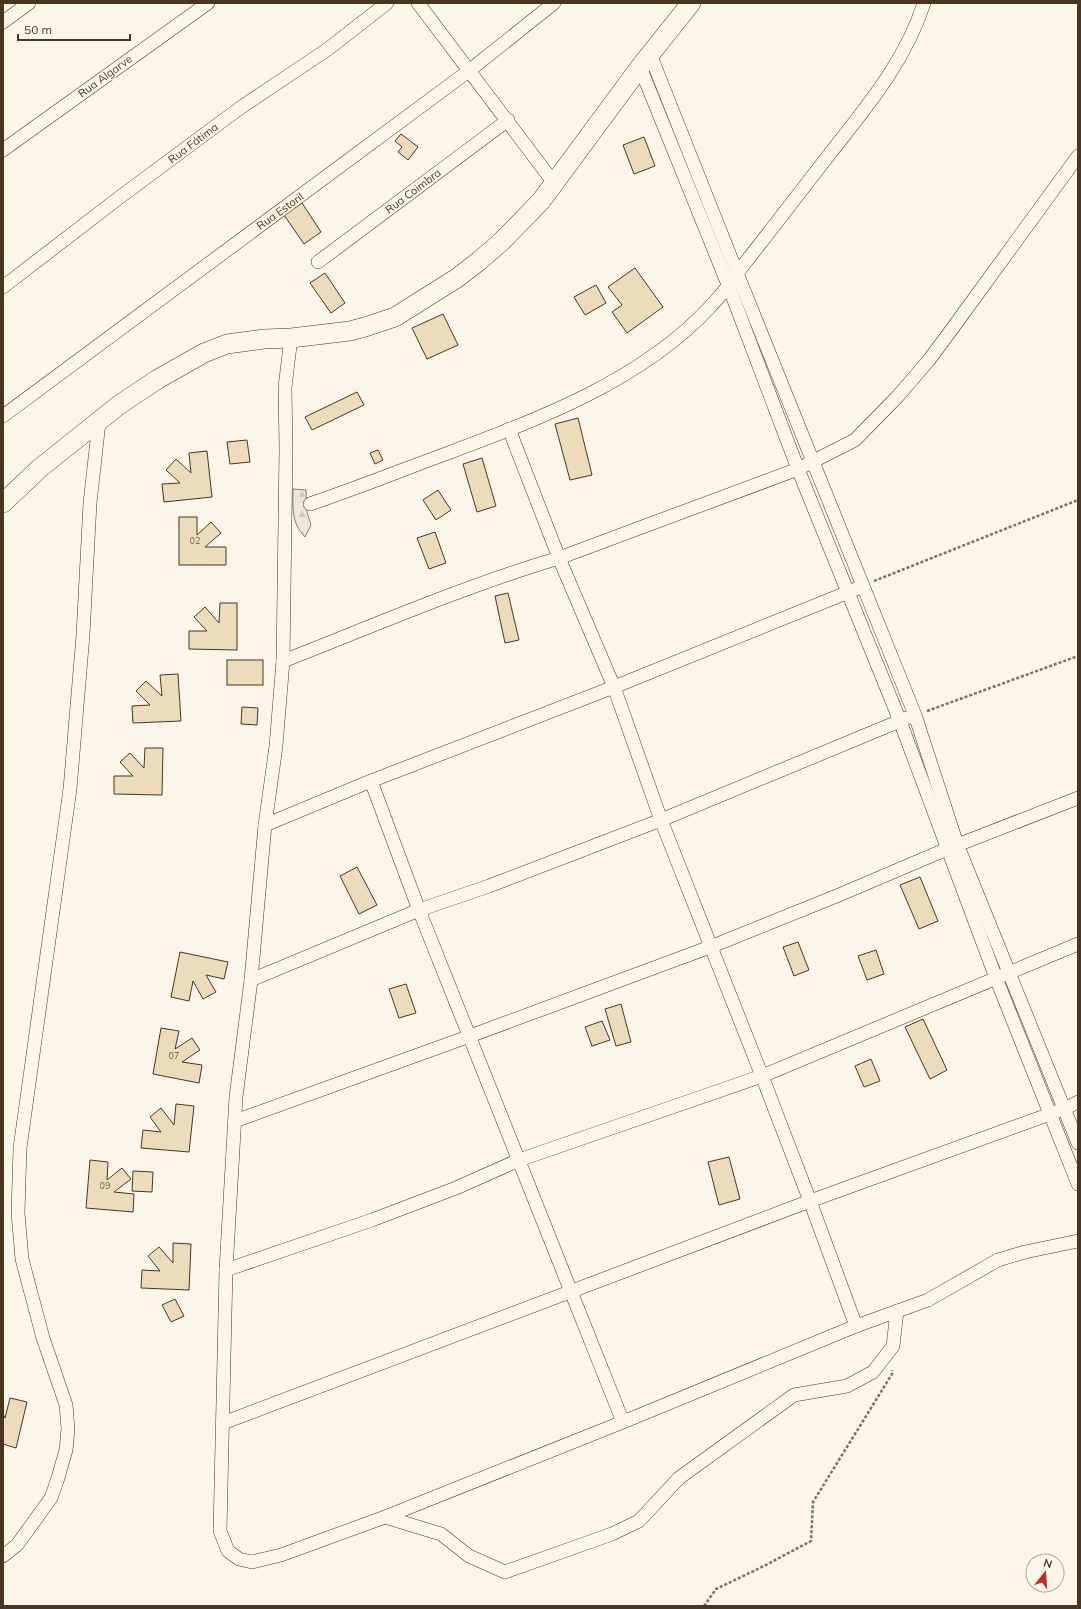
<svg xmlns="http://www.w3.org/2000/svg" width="1081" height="1609" viewBox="0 0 1081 1609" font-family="Mulish,sans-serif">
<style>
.forest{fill:url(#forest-firs);stroke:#887966}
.building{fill:#ecdcbc;stroke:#4a3520}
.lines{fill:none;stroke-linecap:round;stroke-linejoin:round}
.street-casing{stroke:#4a3520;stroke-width:14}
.secondary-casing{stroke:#4a3520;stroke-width:20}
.path{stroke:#7f6f5c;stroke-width:2.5;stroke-dasharray:3 2;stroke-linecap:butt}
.street{stroke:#fbf6e9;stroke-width:13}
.secondary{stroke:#fbf6e9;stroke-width:19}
.labels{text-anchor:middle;stroke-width:3;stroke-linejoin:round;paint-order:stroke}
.number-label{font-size:9px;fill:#725f47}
.street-label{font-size:11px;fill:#4a3520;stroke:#fbf6e9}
</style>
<defs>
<pattern id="forest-firs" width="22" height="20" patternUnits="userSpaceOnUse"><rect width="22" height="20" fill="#ede6d9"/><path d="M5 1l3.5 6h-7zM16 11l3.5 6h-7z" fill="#cdc6ba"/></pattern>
</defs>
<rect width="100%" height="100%" fill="#fbf6e9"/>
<!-- forest -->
<path class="forest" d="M293 489 306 490 307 512 311 525 305 537C291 522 293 509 293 489Z"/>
<!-- building -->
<g class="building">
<polygon points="401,134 418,147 408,160 398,152 402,147 395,141"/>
<polygon points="644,137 655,166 634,174 623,145"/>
<polygon points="302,203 321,232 304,244 284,215"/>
<polygon points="635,268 663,307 627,333 612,312 622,305 608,287"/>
<polygon points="325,273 345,303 331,313 310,283"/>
<polygon points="596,285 606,303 585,315 574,297"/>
<polygon points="443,314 458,345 427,359 412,328"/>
<polygon points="357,392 364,405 312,430 305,417"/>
<polygon points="578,418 592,475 570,480 555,424"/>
<polygon points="247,440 250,462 230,464 227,442"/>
<polygon points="378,450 383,460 375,464 370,453"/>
<polygon points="207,451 212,497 164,502 162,484 180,483 166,470 176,459 191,473 189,453"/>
<polygon points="482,458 496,506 477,512 463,464"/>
<polygon points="438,490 451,510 436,520 423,500"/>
<polygon points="179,517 197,517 197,535 211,522 221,533 205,547 226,547 226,565 179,565"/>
<polygon points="435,532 446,563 429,569 417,538"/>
<polygon points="508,593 519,640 505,643 495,596"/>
<polygon points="220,603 237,603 237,650 189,649 189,631 207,631 194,617 205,607 219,623"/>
<rect x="227" y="660" width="36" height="25"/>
<polygon points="178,674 181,721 133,723 132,706 150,705 136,691 146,681 162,696 160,675"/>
<polygon points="242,707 258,708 257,725 241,724"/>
<polygon points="145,748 163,748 162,795 114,794 114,776 133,776 120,762 130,753 144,768"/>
<polygon points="357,867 377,905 359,914 340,876"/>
<polygon points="920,877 938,921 919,929 900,885"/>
<polygon points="798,942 809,970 794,976 783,947"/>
<polygon points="876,950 884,974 867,980 858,956"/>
<polygon points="180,952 228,962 224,979 206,975 216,992 203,999 193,981 189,1001 171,997"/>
<polygon points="406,984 416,1013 399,1018 389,989"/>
<polygon points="621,1004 631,1042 616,1046 605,1009"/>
<polygon points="923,1019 947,1070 930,1079 905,1027"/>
<polygon points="602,1021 610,1040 592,1046 585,1027"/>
<polygon points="161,1028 179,1031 175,1049 192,1038 200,1050 182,1062 202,1065 199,1083 153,1074"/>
<polygon points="871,1059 880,1081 864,1087 855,1066"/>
<polygon points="176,1104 194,1106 189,1152 141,1148 143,1130 161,1132 150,1117 161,1108 174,1125"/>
<polygon points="729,1157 740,1199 719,1205 708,1162"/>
<polygon points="90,1160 108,1162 107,1180 122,1168 131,1179 114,1192 134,1194 133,1212 86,1208"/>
<polygon points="133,1171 153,1172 152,1192 132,1191"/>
<polygon points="173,1243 191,1244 189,1290 141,1288 142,1270 160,1271 148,1256 159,1247 173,1263"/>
<polygon points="175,1299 184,1316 171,1322 162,1305"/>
<polygon points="10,1398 27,1402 16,1448 3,1444 3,1414 5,1418"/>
</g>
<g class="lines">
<defs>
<g id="street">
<polyline points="418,3 554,183"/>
<polyline points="3,22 29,3"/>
<polyline points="650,54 737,273 915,715 957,844 1078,1143"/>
<polyline points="640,67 729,287 798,469 900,721 996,978 1078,1184"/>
<polyline points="3,150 208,3"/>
<polyline points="318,262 508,120"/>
<polyline points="3,287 120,197 240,108 328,49 387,3"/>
<polyline points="291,338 285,387 286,449 283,661 276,746 265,825 251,980 236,1097 226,1270 220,1531 228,1551 239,1559 252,1562 281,1555 385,1517 623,1422 856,1326 928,1300 998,1260 1025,1252 1078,1241"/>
<polyline points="3,416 470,70 554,3"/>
<polyline points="509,429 559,558 614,687 661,820 762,1076 810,1201 856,1326"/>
<path d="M310 504C354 489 397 472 440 456 533 421 639 383 709 308 719 297 729 287 737 273 769 233 800 192 832 151 868 105 906 60 924 3"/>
<path d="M283 661C375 625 465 586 559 558L798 469 855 440 898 396 929 360 952 329 1078 156"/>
<polyline points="371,781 419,910 623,1422"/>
<polyline points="265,825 371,781 614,687 856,589"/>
<polyline points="251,980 419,910 489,886 661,820 907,718"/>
<polyline points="235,1121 470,1036 710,947 839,895 947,849 1078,798"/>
<polyline points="226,1270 372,1220 456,1188 519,1160 762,1076 1078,944"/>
<polyline points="223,1423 810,1201 1064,1109 1078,1102"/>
<polyline points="385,1517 441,1534 469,1556 505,1572 612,1534 639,1521 679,1478 794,1395 847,1386 873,1372 893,1346 897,1311"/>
<polyline points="3,1556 17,1545 51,1498 58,1478 66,1450 68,1429 66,1405 43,1338 22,1259 18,1213 20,1148 70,789 83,635 90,503 99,422"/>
</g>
<polyline id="secondary" points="3,503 40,468 119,405 158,379 204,353 227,344 264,339 291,338 350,331 365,327 395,317 457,278 479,261 501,242 541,201 640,67 691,3"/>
</defs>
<!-- street casing -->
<use href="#street" class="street-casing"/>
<!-- secondary casing -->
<use href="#secondary" class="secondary-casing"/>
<!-- path -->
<g class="path">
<polyline points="874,581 1078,500"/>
<polyline points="927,711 1078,656"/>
<polyline points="704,1606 716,1589 764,1566 811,1541 813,1502 892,1374 892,1370"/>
</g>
<!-- street -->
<use href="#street" class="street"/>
<!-- secondary -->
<use href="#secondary" class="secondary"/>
</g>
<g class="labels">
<!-- number labels -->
<g class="number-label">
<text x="195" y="544">02</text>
<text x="174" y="1059">07</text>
<text x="105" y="1189">09</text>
</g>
<!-- street labels -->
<g class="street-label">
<text transform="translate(105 76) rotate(-36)" y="4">Rua Algarve</text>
<text transform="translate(193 143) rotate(-37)" y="4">Rua Fátima</text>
<text transform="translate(413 191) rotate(-37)" y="4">Rua Coimbra</text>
<text transform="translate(280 211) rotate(-36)" y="4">Rua Estoril</text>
</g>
</g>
<!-- border -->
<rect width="1081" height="1609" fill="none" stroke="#4a3520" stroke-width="8"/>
<!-- north arrow -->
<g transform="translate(1045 1573) rotate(17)"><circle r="19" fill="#fbf6e9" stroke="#b4a999"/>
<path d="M0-3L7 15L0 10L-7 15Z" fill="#c62828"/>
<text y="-6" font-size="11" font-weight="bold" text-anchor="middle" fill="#4a3520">N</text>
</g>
<!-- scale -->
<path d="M18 34v6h112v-6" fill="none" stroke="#4a3520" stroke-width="2"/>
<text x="24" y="34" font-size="12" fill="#4a3520" stroke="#fbf6e9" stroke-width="3" paint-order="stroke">50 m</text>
</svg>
